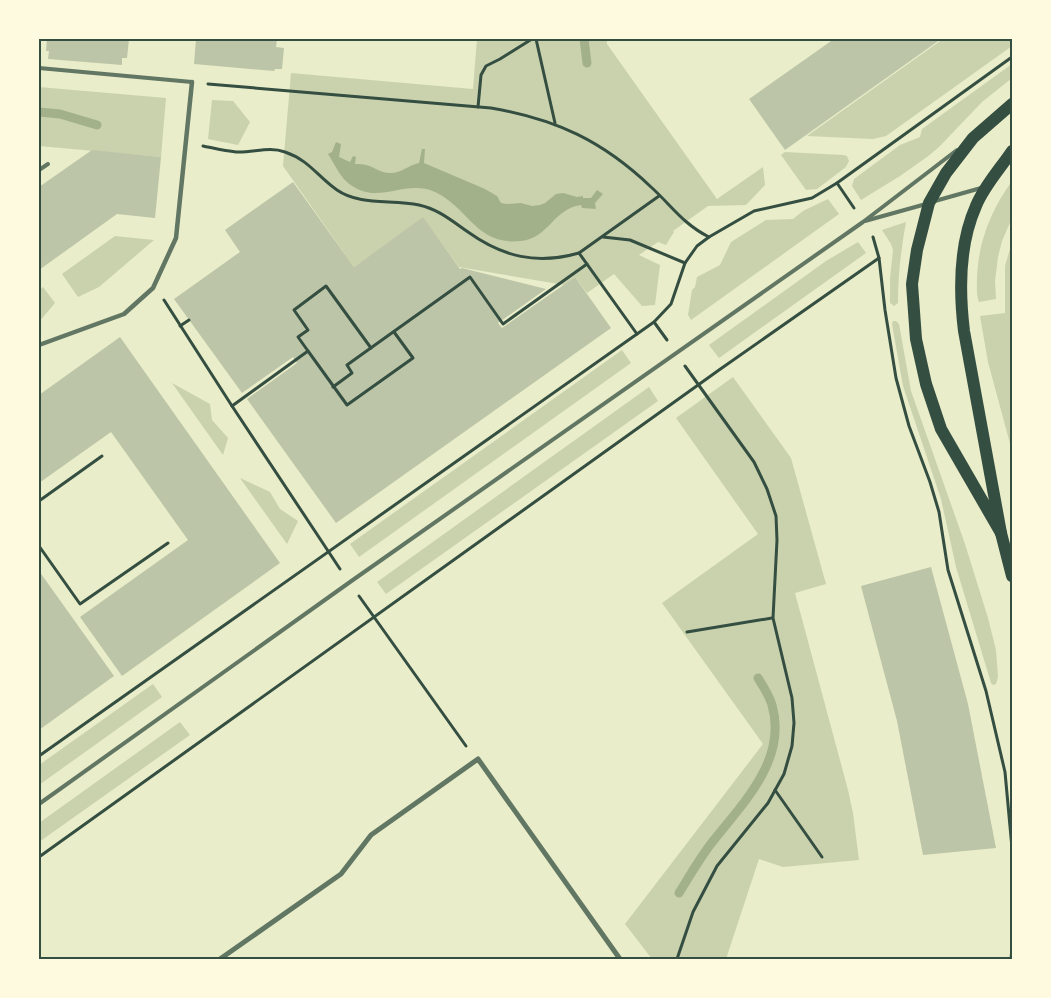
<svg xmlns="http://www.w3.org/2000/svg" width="1051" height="998" viewBox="0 0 1051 998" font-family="'Asap Condensed',sans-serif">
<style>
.green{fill:#cad2ad}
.water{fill:#a3b18a}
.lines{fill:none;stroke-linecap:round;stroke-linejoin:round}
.stream{stroke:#a3b18a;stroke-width:9}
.building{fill:#bcc5a7}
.path{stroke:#344e41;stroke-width:3}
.service{stroke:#617663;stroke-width:4}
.pedestrian{stroke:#617663;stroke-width:4.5}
.minor{stroke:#617663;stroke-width:5}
.primary{stroke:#344e41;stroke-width:12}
.neatline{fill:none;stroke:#344e41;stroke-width:2}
</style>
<rect width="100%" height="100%" fill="#e9edc9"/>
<!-- green -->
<g class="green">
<polygon points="477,39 607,39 607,44 717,199 763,167 765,185 746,205 708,206 673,231 674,232 666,245 658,242 639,255 660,265 655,305 642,306 614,274 587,293 575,277 564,285 459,267 423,218 354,267 283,166 291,73 473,89"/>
<polygon points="943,39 1012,39 1012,46 886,136 873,139 807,136"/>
<polygon points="1012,64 1012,78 982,102 939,147 927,157 900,176 861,200 852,186 854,179 900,145 920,137 922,129"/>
<polygon points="39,87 166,98 161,157 39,146"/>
<polygon points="212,100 233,101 250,122 238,145 208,139"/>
<polygon points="785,152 843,155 847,156 849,161 846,167 817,189 806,190 781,155"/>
<path d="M1012 181V218L1002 241 998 257 995 281 996 299 979 302C976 294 977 287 977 279 978 242 991 210 1012 181Z"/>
<polygon points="828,199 839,214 691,320 688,315 692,290 695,287 697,277 720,265 731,242 766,220 793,219 803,211"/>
<path d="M906 222C901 249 898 275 898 303L894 306 890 303V279L893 250 891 244 882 230Z"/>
<polygon points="115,236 154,240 99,287 78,297 62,274"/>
<polygon points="858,242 866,253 719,358 709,345 826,261"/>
<polygon points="1012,242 1012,320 1010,322 1012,325 1012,451 988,362 980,316 1005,313 1005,266"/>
<polygon points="43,287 55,303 39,322 39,290"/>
<polygon points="893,321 896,321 899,324 911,391 965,544 988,618 996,650 998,677 996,684 993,685 991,683 956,567 941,499 903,386 892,324"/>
<polygon points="622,350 631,363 359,557 350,544"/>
<polygon points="733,377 791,458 826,584 795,593 848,790 853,813 859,860 783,867 759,859 726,959 652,959 625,924 763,744 662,603 758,534 676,418"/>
<polygon points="172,383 210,404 212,420 228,438 223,455"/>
<polygon points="649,387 658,401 386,594 377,582"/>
<polygon points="240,478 270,492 280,509 298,521 287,544"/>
<polygon points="153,684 162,697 39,785 39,765"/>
<polygon points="180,722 190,735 39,842 39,823"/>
</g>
<!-- water -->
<path class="water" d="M336 142 341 144 339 157 350 162 353 156 356 157 355 164C372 163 376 172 389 173 400 174 409 165 419 163L422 149H425L424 163 485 189 497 196 501 203 507 204 521 203 532 206 540 205 545 203 556 194 563 193 577 197 583 196V198H591L597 190 603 194 595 203 596 209 582 208 581 205C553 209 549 238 521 241 476 246 468 207 435 192 403 178 377 208 347 182 339 175 334 163 328 154L332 152Z"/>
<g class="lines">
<!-- stream -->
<g class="stream">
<polyline points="584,39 587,63"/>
<polyline points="39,112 60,114 97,125"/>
<path d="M679 893C689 877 698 861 710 845 741 805 788 761 772 705 769 695 763 686 758 678"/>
</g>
</g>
<!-- building -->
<g class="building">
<polygon points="47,39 129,39 127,58 122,58 122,65 48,59 49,51 46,51"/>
<polygon points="196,39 277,39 276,47 284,48 282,69 275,69 274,71 194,64"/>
<polygon points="834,39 941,39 785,150 749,99"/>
<polygon points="92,150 161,157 155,218 117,214 39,270 39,187"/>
<polygon points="293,182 354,267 423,217 460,269 462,268 546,289 498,323 502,328 575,277 611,328 336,523 247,399 297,363 293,357 242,393 174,299 240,252 225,230"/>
<polygon points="120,337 280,563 122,676 80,617 188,540 111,432 39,483 39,395"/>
<polygon points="931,567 968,704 996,848 923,855 897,721 861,586"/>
<polygon points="39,571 114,676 39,730"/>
</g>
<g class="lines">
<!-- path -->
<g class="path">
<polyline points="536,39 555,123"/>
<path d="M208 84 491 108C556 119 603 141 651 187 671 205 683 224 709 237"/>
<polyline points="478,107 481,75 486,66 500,59 532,39"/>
<path d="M203 146C213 148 225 151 236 152 253 153 269 146 285 152 309 160 318 177 337 190 360 206 392 199 419 205 438 209 452 221 468 232 503 257 537 265 579 253L637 334"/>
<polyline points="837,183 854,208"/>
<polyline points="603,237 630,240 685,263"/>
<polyline points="873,237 879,258 885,310 896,378 909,426 930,482 939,512 948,570 986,691 1005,772 1012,848"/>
<polyline points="579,253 659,196"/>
<polyline points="164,300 232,406 340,569"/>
<polyline points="654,322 667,340"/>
<polyline points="180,326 189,320"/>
<polyline points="308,351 298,337 308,330 294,310 326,286 371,348"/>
<polyline points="333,387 352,373 347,365 470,277 503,324 587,264"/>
<polyline points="232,406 308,351 347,405 413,358 394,332"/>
<polyline points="39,501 102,456"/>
<polyline points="39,546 80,604 168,543"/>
<polyline points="359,596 466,746"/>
<polyline points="687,632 772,618"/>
<polyline points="39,756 654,322 671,304 685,263 697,246 709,237 754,211 812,198 837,183 1012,57"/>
<polyline points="775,790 822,857"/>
<polyline points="39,857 719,370 879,258"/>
<polyline points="677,959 693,912 717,866 768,803 784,774 792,746 794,723 792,698 773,618 777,540 776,516 767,489 754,462 685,366"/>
<polyline points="1011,959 1012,947"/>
</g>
<!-- service -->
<g class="service">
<polyline points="39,68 192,82"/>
<polyline points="39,170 48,164"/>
<polyline points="935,201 981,188"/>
<polyline points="865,221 926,204"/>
<polyline points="39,804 350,582 863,222 957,150"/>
</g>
<!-- pedestrian -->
<polyline class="pedestrian" points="39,345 124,314 153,288 176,238 192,82"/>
<!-- minor -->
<polyline class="minor" points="220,959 341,874 371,835 478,759 620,959"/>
<!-- primary -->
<g class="primary">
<path d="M1012 151C1000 169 984 186 976 206 959 244 959 290 964 331L1001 533 1012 576"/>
<polyline points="1001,533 941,429 926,384 916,339 912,284 917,250 929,203 946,173 973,138 1012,104"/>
</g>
</g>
<!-- border -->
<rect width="1051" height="998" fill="none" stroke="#fefae0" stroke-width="80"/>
<rect x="40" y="40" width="971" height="918" class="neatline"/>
</svg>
